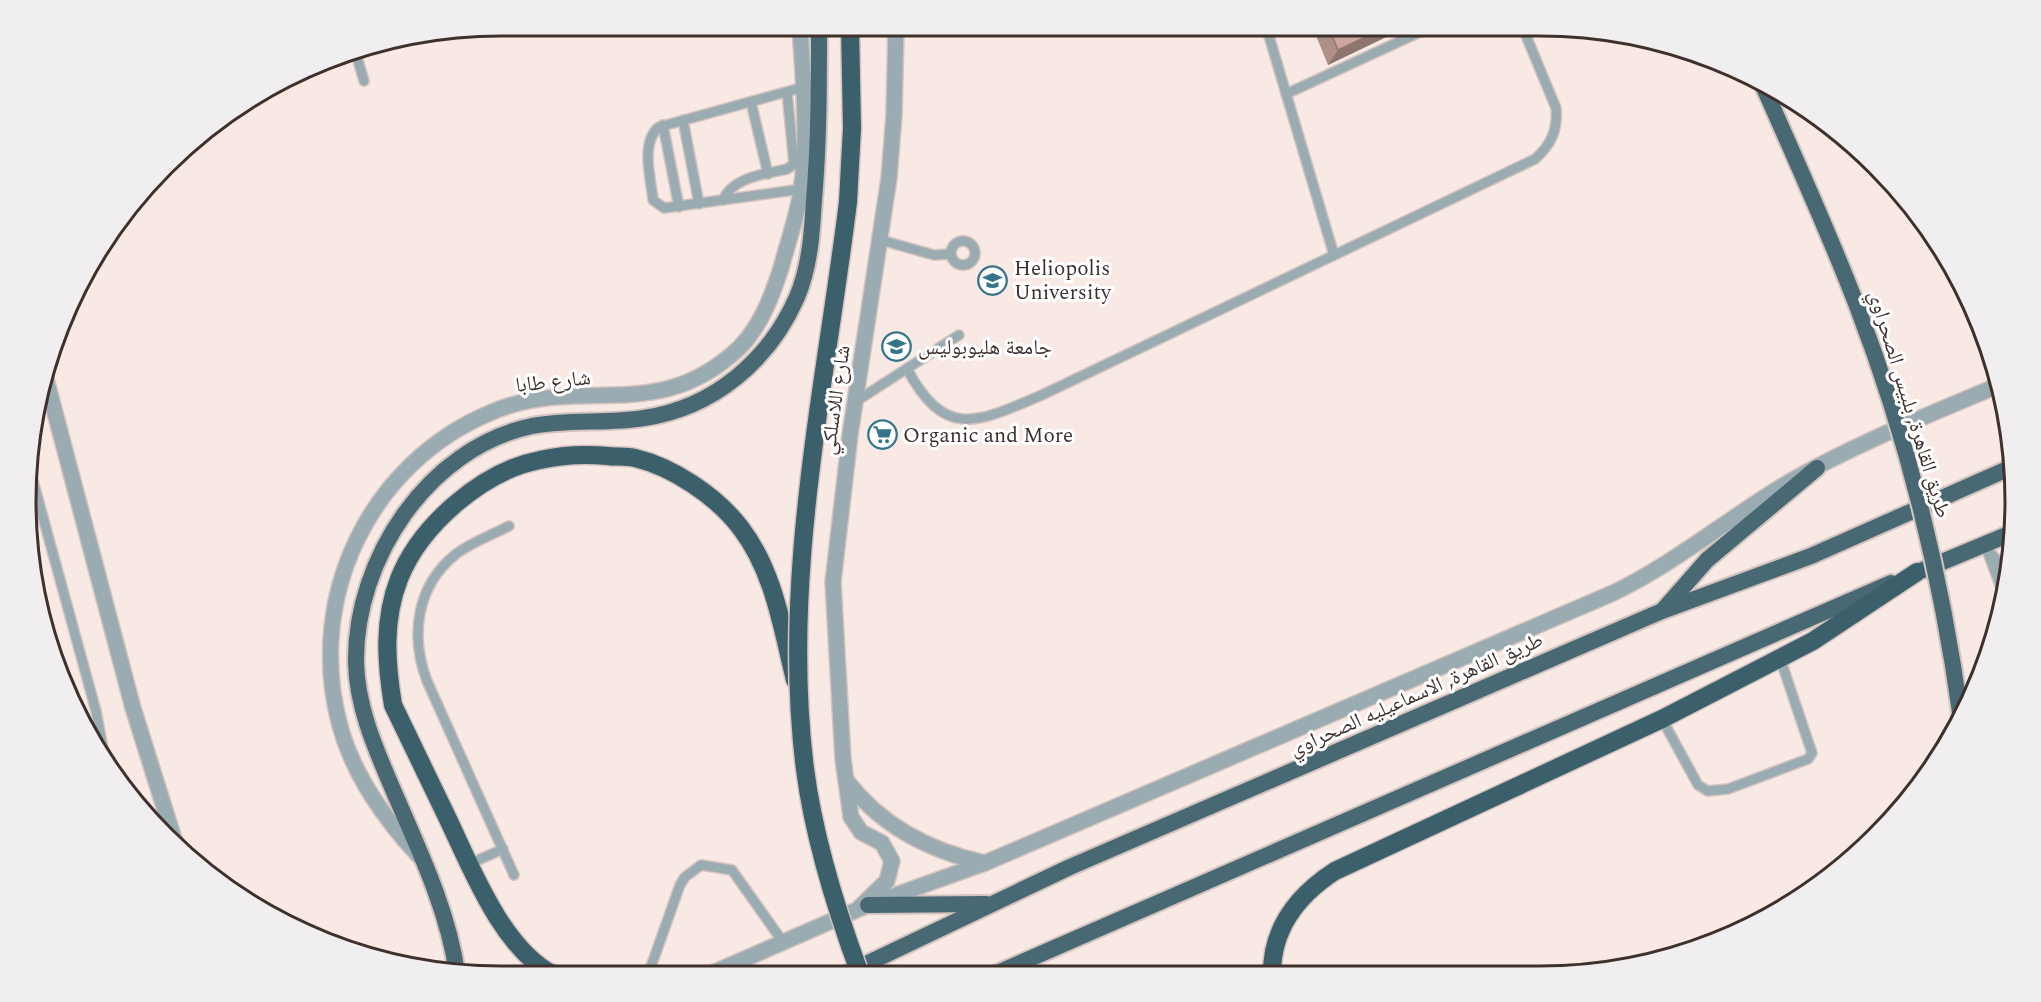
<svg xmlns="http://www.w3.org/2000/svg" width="2041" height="1002" viewBox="0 0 2041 1002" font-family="Spectral,'Noto Naskh Arabic',serif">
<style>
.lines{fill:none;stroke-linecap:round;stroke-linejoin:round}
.service-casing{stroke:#d4c4c0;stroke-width:12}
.minor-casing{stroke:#d4c4c0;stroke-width:18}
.tertiary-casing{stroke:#d4c4c0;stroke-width:18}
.trunk-casing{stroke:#d4c4c0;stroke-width:20}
.motorway-casing{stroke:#d4c4c0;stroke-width:21}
.service{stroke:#9aabb1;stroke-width:9}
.minor{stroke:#9aabb1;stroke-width:15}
.tertiary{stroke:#9aabb1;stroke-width:15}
.trunk{stroke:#486974;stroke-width:16}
.motorway{stroke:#3b5f6b;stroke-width:18}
.trunk-bridge-casing{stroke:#d4c4c0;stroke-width:20;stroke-linecap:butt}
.motorway-bridge-casing{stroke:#d4c4c0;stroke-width:21;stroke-linecap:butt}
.trunk-bridge{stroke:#486974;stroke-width:16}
.motorway-bridge{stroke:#3b5f6b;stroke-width:18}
.wall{fill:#af9088}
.shaded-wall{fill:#8f756f}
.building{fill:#cca79e;stroke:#8f756f;stroke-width:1.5}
.labels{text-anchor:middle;stroke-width:6;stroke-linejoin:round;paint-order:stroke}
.poi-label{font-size:21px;fill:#3f302c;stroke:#fff;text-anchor:start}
.street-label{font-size:21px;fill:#3f302c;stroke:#fff}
.rim{fill:none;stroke:#3f302c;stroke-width:3}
</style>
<rect width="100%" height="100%" fill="#f9e9e5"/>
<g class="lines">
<defs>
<g id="service">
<polyline points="1266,26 1334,255"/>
<polyline points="355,50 364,81"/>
<polyline points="1286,94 1433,26"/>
<polyline points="751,102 768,174"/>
<polyline points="683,120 699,204"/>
<polyline points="663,125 679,207"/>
<path d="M802 189 664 208 653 200C651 179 640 142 659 127L804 87"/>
<path d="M723 200C733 177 765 174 787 169L794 164 787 92"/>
<polyline points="881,240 934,255 951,254"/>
<circle cx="963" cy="253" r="12"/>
<path d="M907 369C946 441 978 422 1042 395L1535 159C1551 145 1558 130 1556 108L1522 26"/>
<polyline points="855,402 959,335"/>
<polyline points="32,477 96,711 104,753"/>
<path d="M509 526C492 535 472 542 456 554 416 586 410 636 427 681L514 875"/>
<polyline points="1985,545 2004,596"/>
<polyline points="1990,552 2008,573"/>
<polyline points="1662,719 1698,785 1708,791 1728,789 1808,759 1812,753 1780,658"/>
<polyline points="469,864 503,849"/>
<polyline points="648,975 680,885 685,877 701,865 732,870 783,942"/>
</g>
<g id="minor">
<polyline points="45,375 133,708 176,845"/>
<path d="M846 780C881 826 929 851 985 863"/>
<polyline points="860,907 887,881 892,861 882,843 861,832 851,817 843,759 833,582 850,435 889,178 894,115 896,26"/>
</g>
<g id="tertiary">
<path d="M419 856C385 820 353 774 340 726 305 598 369 463 492 412 581 374 657 426 739 348 761 326 772 296 781 268 788 242 797 217 801 191 809 136 803 80 800 26"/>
<path d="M708 975 868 905 985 863 1613 593C1677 562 1730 517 1791 481 1857 443 1929 415 1999 385"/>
</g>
<g id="trunk">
<polyline points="1923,570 2014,532"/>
<polyline points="1664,609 1707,560 1817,468"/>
<polyline points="868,905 986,904"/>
<path d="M457 973C448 910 419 850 394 792 376 750 357 708 356 662 355 559 428 448 532 426 569 419 607 424 644 418 713 408 769 361 797 297 810 266 812 233 814 200 819 142 819 84 819 26"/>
<polyline points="995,974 1891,583"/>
<polyline points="843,975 1070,867 1662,611 1811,556 2012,467"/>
</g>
<g id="motorway">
<polyline points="848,202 852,128 850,26"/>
<path d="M1272 973C1272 927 1298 895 1335 871L1662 719 1813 641 1917 572"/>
<path d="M554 975C502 949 471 867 447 817 429 780 411 742 393 705 386 663 383 620 399 579 420 526 482 471 540 460 562 455 585 454 608 456 616 457 626 456 635 458 673 467 716 496 740 527 774 571 782 627 795 680"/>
</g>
</defs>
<!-- service casing -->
<use href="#service" class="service-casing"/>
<!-- minor casing -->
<use href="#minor" class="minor-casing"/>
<!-- tertiary casing -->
<use href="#tertiary" class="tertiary-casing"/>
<!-- trunk casing -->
<use href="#trunk" class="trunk-casing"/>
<!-- motorway casing -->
<use href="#motorway" class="motorway-casing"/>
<!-- service -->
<use href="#service" class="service"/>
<!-- minor -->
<use href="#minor" class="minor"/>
<!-- tertiary -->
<use href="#tertiary" class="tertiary"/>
<!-- trunk -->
<use href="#trunk" class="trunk"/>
<!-- motorway -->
<use href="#motorway" class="motorway"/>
<defs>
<path id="trunk-bridge" d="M1761 81C1794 156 1828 230 1857 306 1908 439 1942 579 1961 719"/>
<path id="motorway-bridge" d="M848 202C825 389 781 579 805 769 814 839 836 909 860 974"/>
</defs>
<!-- trunk-bridge casing -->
<use href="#trunk-bridge" class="trunk-bridge-casing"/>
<!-- motorway-bridge casing -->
<use href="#motorway-bridge" class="motorway-bridge-casing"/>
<!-- trunk-bridge -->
<use href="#trunk-bridge" class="trunk-bridge"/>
<!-- motorway-bridge -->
<use href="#motorway-bridge" class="motorway-bridge"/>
</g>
<!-- wall -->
<polygon class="wall" points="1312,26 1409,26 1328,65"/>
<!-- shaded-wall -->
<polygon class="shaded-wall" points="1389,26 1409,26 1328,65 1338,50"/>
<!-- building -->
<polygon class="building" points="1328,26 1389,26 1338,50"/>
<!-- icons -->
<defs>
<symbol id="university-ring" viewBox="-11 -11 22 22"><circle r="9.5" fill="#fff" stroke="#347488" stroke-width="1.5"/><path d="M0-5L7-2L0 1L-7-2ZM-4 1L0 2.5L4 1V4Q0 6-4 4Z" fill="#347488"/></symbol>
<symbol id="supermarket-ring" viewBox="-11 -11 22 22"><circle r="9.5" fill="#fff" stroke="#347488" stroke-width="1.5"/><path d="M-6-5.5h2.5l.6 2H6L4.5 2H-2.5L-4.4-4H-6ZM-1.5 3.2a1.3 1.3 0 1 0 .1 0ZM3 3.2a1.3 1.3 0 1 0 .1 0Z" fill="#347488"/></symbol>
</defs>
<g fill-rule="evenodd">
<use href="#university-ring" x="976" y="264" width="33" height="33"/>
<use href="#university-ring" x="880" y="330" width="33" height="33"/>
<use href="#supermarket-ring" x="866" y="418" width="33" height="33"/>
</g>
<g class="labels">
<!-- poi labels -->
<g class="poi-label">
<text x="1014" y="275">Heliopolis<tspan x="1014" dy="24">University</tspan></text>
<text x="918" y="354">جامعة هليوبوليس</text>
<text x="903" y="442">Organic and More</text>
</g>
<!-- street labels -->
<g class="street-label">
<text transform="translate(553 381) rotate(-6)" y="7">شارع طابا</text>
<text transform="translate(835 400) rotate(-82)" y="7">شارع اللاسلكي</text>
<text transform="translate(1910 404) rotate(73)" y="7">طريق القاهرة, بلبيس الصحراوي</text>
<text transform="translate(1416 694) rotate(-24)" y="7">طريق القاهرة, الاسماعيليه الصحراوي</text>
</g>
</g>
<!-- crop -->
<path d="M0 0H2041V1002H0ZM501 36H1540A465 465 0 0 1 2005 501V501A465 465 0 0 1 1540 966H501A465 465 0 0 1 36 501V501A465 465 0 0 1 501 36Z" fill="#f0eeee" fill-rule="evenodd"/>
<path class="rim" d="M501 36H1540A465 465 0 0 1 2005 501V501A465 465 0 0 1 1540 966H501A465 465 0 0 1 36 501V501A465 465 0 0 1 501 36Z"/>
</svg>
